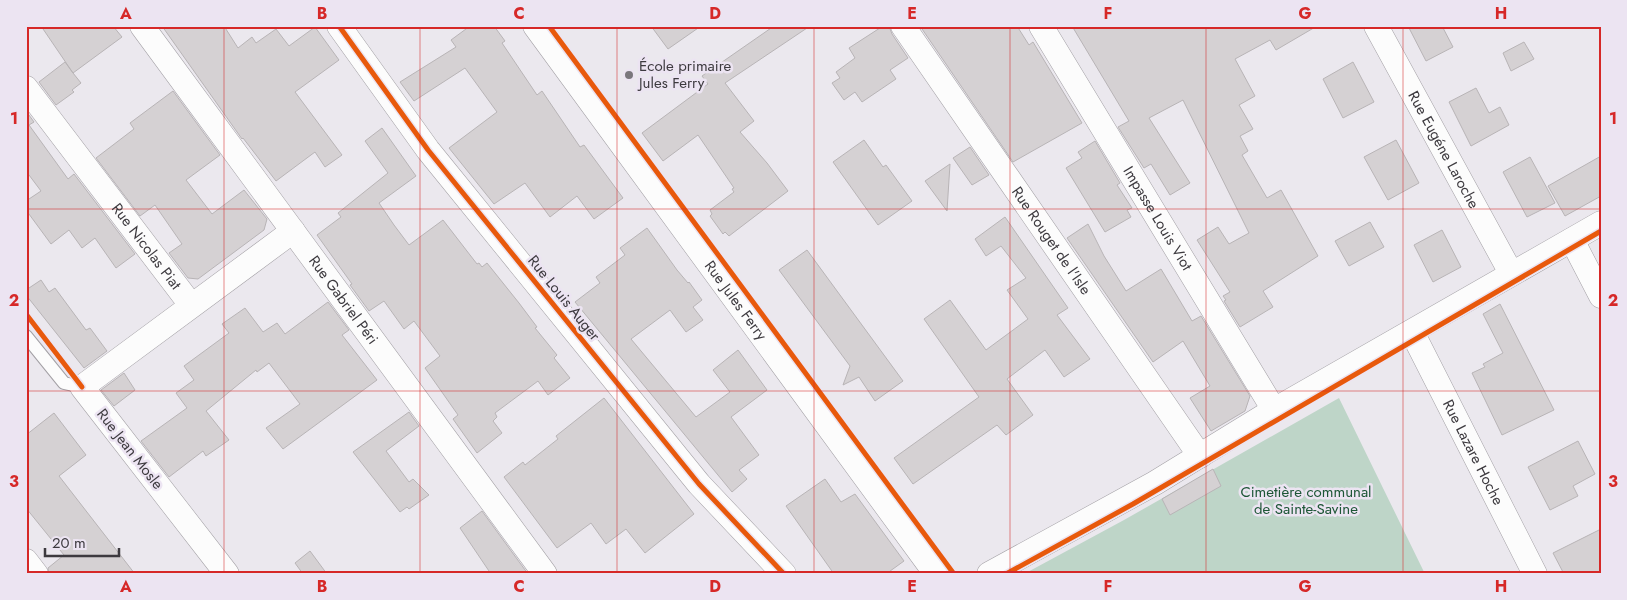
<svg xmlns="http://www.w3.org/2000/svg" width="1627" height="600" viewBox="0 0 1627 600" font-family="Jost,sans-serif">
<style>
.green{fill:#bed5c8}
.building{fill:#d5d1d3;stroke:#b8b4b6}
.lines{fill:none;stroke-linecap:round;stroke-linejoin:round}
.service-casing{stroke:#a3a0a5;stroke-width:14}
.minor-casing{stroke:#a3a0a5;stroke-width:25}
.service{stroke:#fcfcfc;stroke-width:12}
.minor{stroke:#fcfcfc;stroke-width:24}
.cycleway-casing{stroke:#ece4f2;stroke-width:8}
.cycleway{stroke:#e8590c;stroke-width:5}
.grid{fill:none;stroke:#d62828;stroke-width:1;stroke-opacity:0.55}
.poi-dot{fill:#7a777c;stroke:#ece4f2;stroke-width:2}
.labels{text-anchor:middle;stroke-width:5;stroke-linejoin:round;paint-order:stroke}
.poi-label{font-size:15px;fill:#3d3a3f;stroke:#ece4f2;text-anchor:start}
.street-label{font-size:15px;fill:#3d3a3f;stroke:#ece4f2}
.park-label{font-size:15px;fill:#1d5636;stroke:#ece4f2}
.neatline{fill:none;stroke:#d62828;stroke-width:2}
.grid-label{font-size:16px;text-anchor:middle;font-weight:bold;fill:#d62828}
</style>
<rect width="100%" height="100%" fill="#ebe8ee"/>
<!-- green -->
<polygon class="green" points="1339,398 1425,574 1024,574 1124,520"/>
<!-- building -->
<g class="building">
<polygon points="41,26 113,26 122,37 73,73 81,83 72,90 74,92 56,105 39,82 65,62 73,73"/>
<polygon points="162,26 224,26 238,48 252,37 256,43 276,29 289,46 315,27 339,60 295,92 342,155 325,167 315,152 276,181 243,138 242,139"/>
<polygon points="470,26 494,26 505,41 502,43 537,95 542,91 580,147 584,145 623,198 594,219 577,196 550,217 525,183 494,204 449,148 497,112 465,68 414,101 400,82 456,47 451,40"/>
<polygon points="651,26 701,26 668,49"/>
<polygon points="774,26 810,26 725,83 754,121 740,132 767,163 788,191 729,236 725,232 723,234 710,216 712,214 710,210 734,192 732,189 734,188 698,135 663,161 642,133 708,84 702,76"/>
<polygon points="883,26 889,26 892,34 908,58 890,70 896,79 862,102 855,92 844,100 832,83 840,78 836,72 855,58 849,48"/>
<polygon points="920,26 1017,26 1029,45 1033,42 1082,123 1013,162"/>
<polygon points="1072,26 1317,26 1276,50 1270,40 1235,59 1255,96 1239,105 1253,129 1240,136 1248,151 1242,155 1267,198 1281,190 1318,256 1263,291 1273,307 1240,327 1224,301 1226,300 1223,296 1230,292 1197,240 1218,227 1229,244 1249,233 1183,100 1149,118 1190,183 1170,195 1151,164 1144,168 1118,127 1129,121"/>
<polygon points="1408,26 1442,26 1453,47 1426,61"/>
<polygon points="1524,42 1534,59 1511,71 1503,53"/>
<polygon points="1353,62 1374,102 1343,118 1323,79"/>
<polygon points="1476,88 1489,113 1500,107 1509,125 1471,146 1449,102"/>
<polygon points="173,91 220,155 186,180 212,214 244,190 267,219 264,230 198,279 188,278 169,253 182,244 155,205 140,216 96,158 134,129 130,123"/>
<polygon points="26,111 34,122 29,125 68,179 74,174 135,254 116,268 95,238 82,248 69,230 51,244 26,210 26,201 41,191 26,171"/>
<polygon points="382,128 416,176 379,203 394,225 409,245 443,220 477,264 479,263 482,267 487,263 519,303 537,327 535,328 557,355 554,358 570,378 548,395 538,381 495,413 497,417 493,421 502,433 477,453 453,419 458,415 425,368 440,356 414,321 404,329 384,301 369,311 350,285 352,284 317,235 341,217 338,213 388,173 365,141"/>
<polygon points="864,140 883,167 886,165 912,201 878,225 833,162"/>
<polygon points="1396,140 1419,183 1388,200 1364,157"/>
<polygon points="1095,141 1120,183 1117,185 1132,208 1127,210 1131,217 1105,232 1066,168 1082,158 1078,152"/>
<polygon points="970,147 989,175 972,185 953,158"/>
<polygon points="1601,156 1601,196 1565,216 1548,186"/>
<polygon points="1530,157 1555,203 1527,217 1503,172"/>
<polygon points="950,164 947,211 925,181"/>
<polygon points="1005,217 1068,308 1057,315 1090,359 1064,377 1045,350 1007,379 1033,415 1006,435 997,425 913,484 894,458 979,397 924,319 950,300 986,350 1028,319 1007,290 1026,278 1001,246 986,256 975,239"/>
<polygon points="1370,222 1384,247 1349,266 1335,241"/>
<polygon points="1088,224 1104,256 1126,291 1161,269 1192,321 1201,316 1250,396 1245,411 1211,431 1190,398 1210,386 1183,341 1153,362 1067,238"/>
<polygon points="647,228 677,270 688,283 689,282 702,300 693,307 703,320 686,332 670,310 631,339 696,417 730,392 713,370 738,350 767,390 731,417 759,455 739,470 747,479 732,492 575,302 600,283 596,277 625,255 620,248"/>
<polygon points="1442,230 1461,267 1433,282 1414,245"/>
<polygon points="807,250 903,381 875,401 859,377 843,385 850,366 779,270"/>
<polygon points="41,280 49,292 55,288 86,330 90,328 107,351 84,368 26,295 26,290"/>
<polygon points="328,302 349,330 342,335 377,380 283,449 266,428 300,404 269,363 257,372 256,370 206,411 229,440 206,456 203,451 169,477 141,441 187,408 176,393 194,380 184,366 229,333 222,324 245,308 263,332 277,323 285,334"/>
<polygon points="1500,304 1554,410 1502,435 1472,373 1485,367 1483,364 1503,353 1483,314"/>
<polygon points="124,373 135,390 114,406 101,390"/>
<polygon points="604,398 694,514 645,553 626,529 606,544 591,523 557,548 504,477 523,462 525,465 558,439 556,436"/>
<polygon points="409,412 419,426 386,451 409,482 413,479 429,495 409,509 407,507 400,512 353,452"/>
<polygon points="54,413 86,455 59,476 135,574 49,574 48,568 64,555 26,508 26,435"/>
<polygon points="1578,441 1595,474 1573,486 1578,496 1550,510 1528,467"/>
<polygon points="1213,469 1221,486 1170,515 1162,499"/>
<polygon points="825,479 841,502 855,494 904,561 886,574 834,574 786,506"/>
<polygon points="482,511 528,574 491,574 460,528"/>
<polygon points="1601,529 1601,574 1564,574 1553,553"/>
<polygon points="310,551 327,574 303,574 295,563"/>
</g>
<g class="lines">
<defs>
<polyline id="service" points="26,336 64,383 82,387"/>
<g id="minor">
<path id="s1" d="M142 26 545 574"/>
<polyline points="339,26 428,150 699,484 784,574"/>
<path id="s2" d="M535 26 936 574"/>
<path id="s3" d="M903 26 1200 456"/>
<path id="s4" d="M1041 26 1274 410"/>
<path id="s5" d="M1376 26 1511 273"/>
<path id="s6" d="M26 88 191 305"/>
<polyline points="1572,240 1601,296"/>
<path id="s7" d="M1412 332 1535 574"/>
<polyline points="26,561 36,574"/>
<polyline points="227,574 82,387 293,231"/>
<polyline points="989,574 1155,483 1274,410 1601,223"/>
</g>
</defs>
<!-- service casing -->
<use href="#service" class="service-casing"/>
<!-- minor casing -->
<use href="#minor" class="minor-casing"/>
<!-- service -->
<use href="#service" class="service"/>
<!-- minor -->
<use href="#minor" class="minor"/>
<defs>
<g id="cycleway">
<polyline points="339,26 428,150 699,484 784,574"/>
<polyline points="549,26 954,574"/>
<polyline points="26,314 82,387"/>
<polyline points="1006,574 1133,504 1601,231"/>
</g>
</defs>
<!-- cycleway casing -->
<use href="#cycleway" class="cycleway-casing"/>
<!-- cycleway -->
<use href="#cycleway" class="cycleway"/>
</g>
<!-- grid -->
<path class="grid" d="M224 26V574M420 26V574M617 26V574M814 26V574M1010 26V574M1206 26V574M1403 26V574M26 209H1601M26 391H1601"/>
<!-- markers -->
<circle class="poi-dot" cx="629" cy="75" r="5"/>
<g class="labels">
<!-- poi labels -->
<g class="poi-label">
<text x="639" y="71">École primaire<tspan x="639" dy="17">Jules Ferry</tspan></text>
</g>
<!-- street labels -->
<g class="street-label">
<text dy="5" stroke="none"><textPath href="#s5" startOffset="141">Rue Eugéne Laroche</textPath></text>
<text dy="5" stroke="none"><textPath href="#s4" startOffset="225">Impasse Louis Viot</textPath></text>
<text dy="5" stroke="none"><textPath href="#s3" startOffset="261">Rue Rouget de l'Isle</textPath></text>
<text dy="5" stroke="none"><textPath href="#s6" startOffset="199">Rue Nicolas Piat</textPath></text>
<text transform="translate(564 298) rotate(51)" y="5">Rue Louis Auger</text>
<text dy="5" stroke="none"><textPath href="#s1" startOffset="340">Rue Gabriel Péri</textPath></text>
<text dy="5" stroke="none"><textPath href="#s2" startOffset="340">Rue Jules Ferry</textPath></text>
<text transform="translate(130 449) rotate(52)" y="5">Rue Jean Mosle</text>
<text dy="5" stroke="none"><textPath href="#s7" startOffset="135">Rue Lazare Hoche</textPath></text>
</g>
<!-- park labels -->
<g class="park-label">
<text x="1306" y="497">Cimetière communal<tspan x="1306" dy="17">de Sainte-Savine</tspan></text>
</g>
</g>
<!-- border -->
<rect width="1627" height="600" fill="none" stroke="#ece4f2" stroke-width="55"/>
<!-- scale -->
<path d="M45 548v8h74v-8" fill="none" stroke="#3d3a3f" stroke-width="2.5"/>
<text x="52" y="548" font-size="15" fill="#3d3a3f" stroke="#ece4f2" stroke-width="4" paint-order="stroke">20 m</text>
<rect x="28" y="28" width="1572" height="544" class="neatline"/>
<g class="grid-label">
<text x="126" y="19">A</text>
<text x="322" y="19">B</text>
<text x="519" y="19">C</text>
<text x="715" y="19">D</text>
<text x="912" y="19">E</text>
<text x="1108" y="19">F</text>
<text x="1305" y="19">G</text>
<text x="1501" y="19">H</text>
<text x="14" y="124">1</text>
<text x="1613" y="124">1</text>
<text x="14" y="306">2</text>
<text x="1613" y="306">2</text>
<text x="14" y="487">3</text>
<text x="1613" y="487">3</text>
<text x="126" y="592">A</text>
<text x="322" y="592">B</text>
<text x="519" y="592">C</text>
<text x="715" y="592">D</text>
<text x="912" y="592">E</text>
<text x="1108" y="592">F</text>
<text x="1305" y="592">G</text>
<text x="1501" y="592">H</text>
</g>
</svg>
